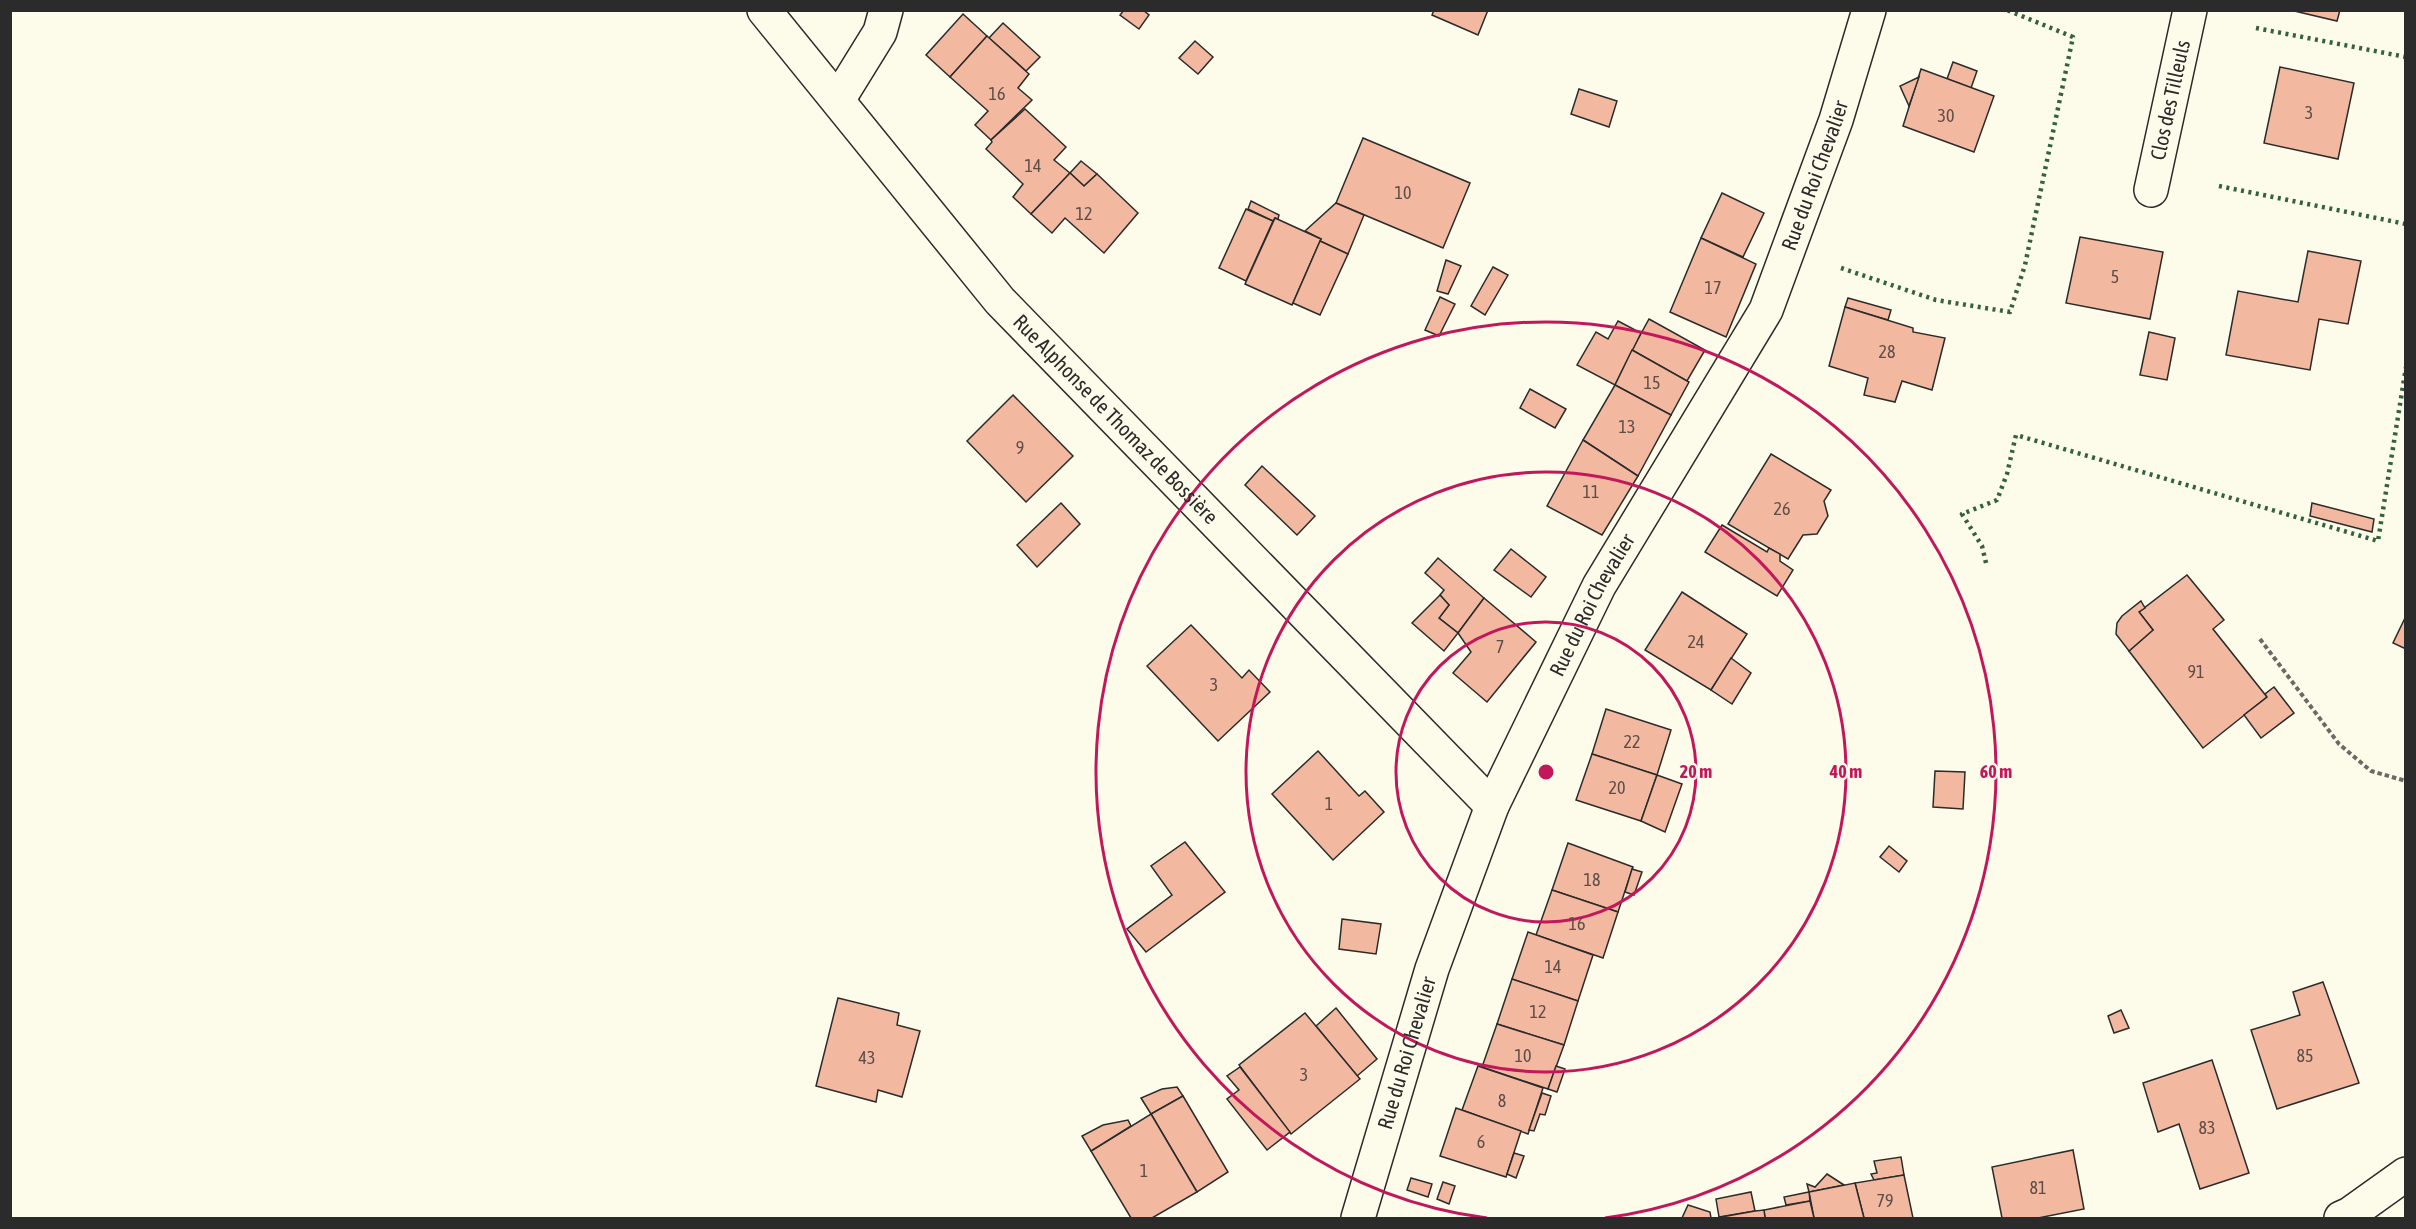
<svg xmlns="http://www.w3.org/2000/svg" width="2416" height="1229" viewBox="0 0 2416 1229" font-family="'Asap Condensed',sans-serif">
<style>
.building{fill:#f2b8a0;stroke:#2b2b2b;stroke-width:1.5}
.lines{fill:none;stroke-linecap:round;stroke-linejoin:round}
.minor-casing{stroke:#2b2b2b;stroke-width:36}
.secondary-casing{stroke:#2b2b2b;stroke-width:36}
.path{stroke:#6a6964;stroke-width:4;stroke-dasharray:4.5 3;stroke-linecap:butt}
.minor{stroke:#fdfbea;stroke-width:33}
.secondary{stroke:#fdfbea;stroke-width:33}
.hedge{stroke:#34623c;stroke-width:4.5;stroke-dasharray:3 4.5;stroke-linecap:butt}
.ring{fill:none;stroke:#c2185b;stroke-width:3}
.labels{text-anchor:middle;stroke-width:4.5;stroke-linejoin:round;paint-order:stroke}
.number-label{font-size:18px;fill:#5d4e48}
.street-label{font-size:21px;fill:#2b2b2b;stroke:#fdfbea}
.centre{fill:#c2185b;stroke:#fdfbea;stroke-width:3}
.ring-label{font-size:18px;text-anchor:middle;font-weight:bold;fill:#c2185b;stroke:#fdfbea;stroke-width:4.5;stroke-linejoin:round;paint-order:stroke}
</style>
<rect width="100%" height="100%" fill="#fdfbea"/>
<!-- building -->
<g class="building">
<polygon points="1124,10 1143,10 1149,15 1139,29 1120,15"/>
<polygon points="1434,10 1488,10 1478,35 1432,15"/>
<polygon points="2290,10 2340,10 2337,21"/>
<polygon points="963,14 987,36 950,77 926,55"/>
<polygon points="1003,23 1040,57 1026,71 989,38"/>
<polygon points="987,36 1029,74 1018,88 1032,100 991,140 975,125 988,111 950,77"/>
<polygon points="1195,41 1213,57 1198,74 1179,58"/>
<polygon points="1953,62 1977,71 1971,88 1947,79"/>
<polygon points="2280,67 2354,83 2338,159 2264,143"/>
<polygon points="1921,69 1994,96 1974,152 1903,126"/>
<polygon points="1919,77 1909,106 1900,86"/>
<polygon points="1579,89 1617,101 1609,127 1571,114"/>
<polygon points="1025,109 1066,147 1054,160 1070,173 1031,214 1013,197 1023,184 986,149 992,142 991,140"/>
<polygon points="1363,138 1470,183 1443,248 1336,203"/>
<polygon points="1081,161 1097,174 1084,186 1070,173"/>
<polygon points="1070,173 1084,186 1097,174 1138,213 1104,253 1065,218 1052,233 1031,214"/>
<polygon points="1722,193 1764,213 1743,257 1701,238"/>
<polygon points="1251,201 1279,215 1278,219 1275,218 1273,221 1248,209"/>
<polygon points="1336,203 1364,215 1348,254 1320,241 1321,239 1305,231"/>
<polygon points="1246,209 1273,221 1246,281 1219,268"/>
<polygon points="1275,218 1321,239 1292,305 1245,284"/>
<polygon points="2080,237 2163,252 2150,319 2066,303"/>
<polygon points="1701,238 1756,264 1726,337 1670,312"/>
<polygon points="1320,241 1348,254 1320,315 1293,303"/>
<polygon points="2308,251 2361,261 2348,324 2319,319 2310,370 2226,355 2238,291 2298,302"/>
<polygon points="1446,260 1461,266 1448,294 1437,291"/>
<polygon points="1493,267 1508,275 1485,315 1471,306"/>
<polygon points="1440,297 1455,304 1439,336 1425,330"/>
<polygon points="1848,298 1891,310 1888,320 1845,307"/>
<polygon points="1845,307 1913,328 1913,332 1945,338 1932,390 1902,381 1895,402 1864,395 1868,378 1829,366"/>
<polygon points="1649,319 1705,350 1687,381 1632,350"/>
<polygon points="1618,321 1641,333 1615,385 1577,365 1596,332 1608,339"/>
<polygon points="2149,332 2175,338 2167,380 2140,375"/>
<polygon points="1632,350 1689,382 1671,415 1615,385"/>
<polygon points="1615,385 1671,415 1638,476 1583,440"/>
<polygon points="1530,389 1566,409 1555,428 1520,408"/>
<polygon points="1013,395 1073,456 1026,502 967,441"/>
<polygon points="1583,440 1638,476 1602,535 1547,506"/>
<polygon points="1771,454 1831,490 1824,501 1828,516 1817,534 1803,535 1788,559 1728,524"/>
<polygon points="1262,466 1315,516 1297,535 1245,485"/>
<polygon points="1061,503 1080,524 1037,567 1017,545"/>
<polygon points="2312,503 2374,519 2372,532 2310,516"/>
<polygon points="1722,525 1767,552 1769,548 1780,554 1780,561 1793,570 1777,596 1705,552"/>
<polygon points="1511,549 1546,577 1531,597 1494,570"/>
<polygon points="1438,558 1484,598 1458,633 1439,618 1449,605 1440,595 1444,590 1425,573"/>
<polygon points="2187,575 2224,620 2213,629 2267,697 2203,748 2129,651 2153,630 2139,612"/>
<polygon points="1682,592 1747,634 1711,690 1645,650"/>
<polygon points="1440,595 1449,605 1439,618 1458,633 1444,651 1412,623"/>
<polygon points="1484,598 1536,642 1487,702 1453,673 1471,652 1458,633"/>
<polygon points="2141,601 2145,608 2139,612 2153,630 2129,651 2116,634 2117,623 2122,616"/>
<polygon points="2405,618 2406,618 2406,649 2393,643"/>
<polygon points="1191,625 1242,678 1249,670 1270,692 1218,741 1147,666"/>
<polygon points="1731,658 1751,673 1732,704 1711,690"/>
<polygon points="2274,687 2294,713 2261,738 2244,715 2267,697 2265,694"/>
<polygon points="1606,709 1671,730 1657,775 1592,754"/>
<polygon points="1318,751 1359,796 1365,791 1384,812 1333,860 1272,794"/>
<polygon points="1592,754 1657,775 1641,821 1576,800"/>
<polygon points="1935,771 1965,772 1963,809 1933,807"/>
<polygon points="1657,775 1682,784 1665,832 1641,821"/>
<polygon points="1185,842 1225,892 1146,952 1127,929 1172,895 1151,866"/>
<polygon points="1568,843 1633,867 1618,912 1552,890"/>
<polygon points="1889,846 1907,861 1899,872 1880,857"/>
<polygon points="1632,869 1642,872 1634,895 1625,892"/>
<polygon points="1552,890 1618,912 1603,958 1536,935"/>
<polygon points="1342,919 1381,924 1376,954 1339,949"/>
<polygon points="1528,932 1593,955 1578,1001 1512,979"/>
<polygon points="1512,979 1578,1001 1564,1045 1497,1024"/>
<polygon points="2323,982 2359,1083 2277,1109 2251,1030 2300,1015 2293,992"/>
<polygon points="838,998 899,1013 897,1025 920,1031 902,1097 878,1090 876,1102 816,1086"/>
<polygon points="1336,1008 1377,1059 1357,1076 1316,1026"/>
<polygon points="2121,1010 2129,1028 2114,1033 2108,1016"/>
<polygon points="1305,1013 1360,1079 1291,1134 1239,1065"/>
<polygon points="1497,1024 1564,1045 1548,1089 1482,1067"/>
<polygon points="2212,1060 2249,1173 2200,1189 2179,1124 2158,1132 2143,1083"/>
<polygon points="1478,1066 1543,1088 1528,1134 1462,1110"/>
<polygon points="1556,1066 1565,1069 1557,1092 1548,1089"/>
<polygon points="1240,1067 1290,1132 1267,1150 1227,1099 1239,1090 1227,1076"/>
<polygon points="1177,1087 1183,1096 1151,1114 1141,1098 1162,1089"/>
<polygon points="1542,1093 1551,1096 1545,1115 1540,1114 1534,1131 1529,1130"/>
<polygon points="1183,1096 1228,1172 1197,1192 1151,1114"/>
<polygon points="1456,1108 1521,1131 1506,1177 1440,1156"/>
<polygon points="1151,1114 1197,1192 1152,1218 1131,1218 1091,1151"/>
<polygon points="1128,1120 1131,1126 1091,1151 1082,1136 1103,1125"/>
<polygon points="2073,1150 2084,1209 2038,1218 2002,1218 1992,1167"/>
<polygon points="1514,1153 1524,1156 1516,1178 1507,1174"/>
<polygon points="1901,1157 1904,1175 1874,1180 1871,1174 1877,1173 1874,1161"/>
<polygon points="1827,1174 1844,1185 1809,1192 1807,1184 1815,1187"/>
<polygon points="1904,1175 1913,1218 1864,1218 1855,1183"/>
<polygon points="1411,1178 1432,1184 1428,1197 1407,1190"/>
<polygon points="1443,1182 1455,1186 1449,1204 1437,1199"/>
<polygon points="1855,1183 1864,1218 1814,1218 1809,1192"/>
<polygon points="1751,1192 1755,1211 1719,1217 1716,1199"/>
<polygon points="1809,1192 1810,1201 1786,1205 1784,1197"/>
<polygon points="1810,1201 1814,1218 1765,1218 1764,1210"/>
<polygon points="1688,1205 1710,1212 1711,1218 1682,1218"/>
<polygon points="1764,1210 1765,1218 1716,1218 1755,1211"/>
</g>
<g class="lines">
<defs>
<g id="minor">
<path id="s1" d="M764 10 1000 301 1492 806"/>
<polyline points="838,100 880,32 886,10"/>
<path id="s2" d="M2151 190 2190 10"/>
<path id="s3" d="M1358 1218 1432 969 1492 806 1599 586 1766 310 1836 120 1869 10"/>
</g>
<polyline id="secondary" points="2341,1218 2350,1214 2406,1174"/>
</defs>
<!-- minor casing -->
<use href="#minor" class="minor-casing"/>
<!-- secondary casing -->
<use href="#secondary" class="secondary-casing"/>
<!-- path -->
<polyline class="path" points="2260,639 2339,744 2371,771 2406,781"/>
<!-- minor -->
<use href="#minor" class="minor"/>
<!-- secondary -->
<use href="#secondary" class="secondary"/>
<!-- hedge -->
<g class="hedge">
<polyline points="2256,28 2406,57"/>
<polyline points="2219,186 2406,224"/>
<polyline points="1841,268 1936,300 2010,312 2025,265 2073,37 2007,10"/>
<polyline points="1986,563 1982,546 1962,514 1997,500 2007,474 2016,435 2378,541 2406,367"/>
</g>
</g>
<!-- distance rings -->
<g class="ring">
<circle cx="1546" cy="772" r="150"/>
<circle cx="1546" cy="772" r="300"/>
<path d="M1487 1218A450 450 0 1 1 1605 1218"/>
</g>
<g class="labels">
<!-- number labels -->
<g class="number-label">
<text x="997" y="100">16</text>
<text x="2309" y="119">3</text>
<text x="1946" y="122">30</text>
<text x="1033" y="172">14</text>
<text x="1403" y="199">10</text>
<text x="1084" y="220">12</text>
<text x="2115" y="283">5</text>
<text x="1713" y="294">17</text>
<text x="1887" y="358">28</text>
<text x="1652" y="389">15</text>
<text x="1627" y="433">13</text>
<text x="1020" y="454">9</text>
<text x="1591" y="498">11</text>
<text x="1782" y="515">26</text>
<text x="1696" y="648">24</text>
<text x="1500" y="653">7</text>
<text x="2196" y="678">91</text>
<text x="1214" y="691">3</text>
<text x="1632" y="748">22</text>
<text x="1617" y="794">20</text>
<text x="1329" y="810">1</text>
<text x="1592" y="886">18</text>
<text x="1577" y="930">16</text>
<text x="1553" y="973">14</text>
<text x="1538" y="1018">12</text>
<text x="1523" y="1062">10</text>
<text x="2305" y="1062">85</text>
<text x="867" y="1064">43</text>
<text x="1304" y="1081">3</text>
<text x="1502" y="1107">8</text>
<text x="2207" y="1134">83</text>
<text x="1481" y="1148">6</text>
<text x="1144" y="1177">1</text>
<text x="2038" y="1194">81</text>
<text x="1885" y="1207">79</text>
</g>
<!-- street labels -->
<g class="street-label">
<text dy="7" stroke="none"><textPath href="#s2" startOffset="92">Clos des Tilleuls</textPath></text>
<text dy="7" stroke="none"><textPath href="#s3" startOffset="1144">Rue du Roi Chevalier</textPath></text>
<text dy="7" stroke="none"><textPath href="#s1" startOffset="540">Rue Alphonse de Thomaz de Bossière</textPath></text>
<text dy="7" stroke="none"><textPath href="#s3" startOffset="658">Rue du Roi Chevalier</textPath></text>
<text dy="7" stroke="none"><textPath href="#s3" startOffset="172">Rue du Roi Chevalier</textPath></text>
</g>
</g>
<circle cx="1546" cy="772" r="9" class="centre"/>
<g class="ring-label">
<text x="1696" y="778">20 m</text>
<text x="1846" y="778">40 m</text>
<text x="1996" y="778">60 m</text>
</g>
<!-- border -->
<rect width="2416" height="1229" fill="none" stroke="#2b2b2b" stroke-width="24"/>
</svg>
